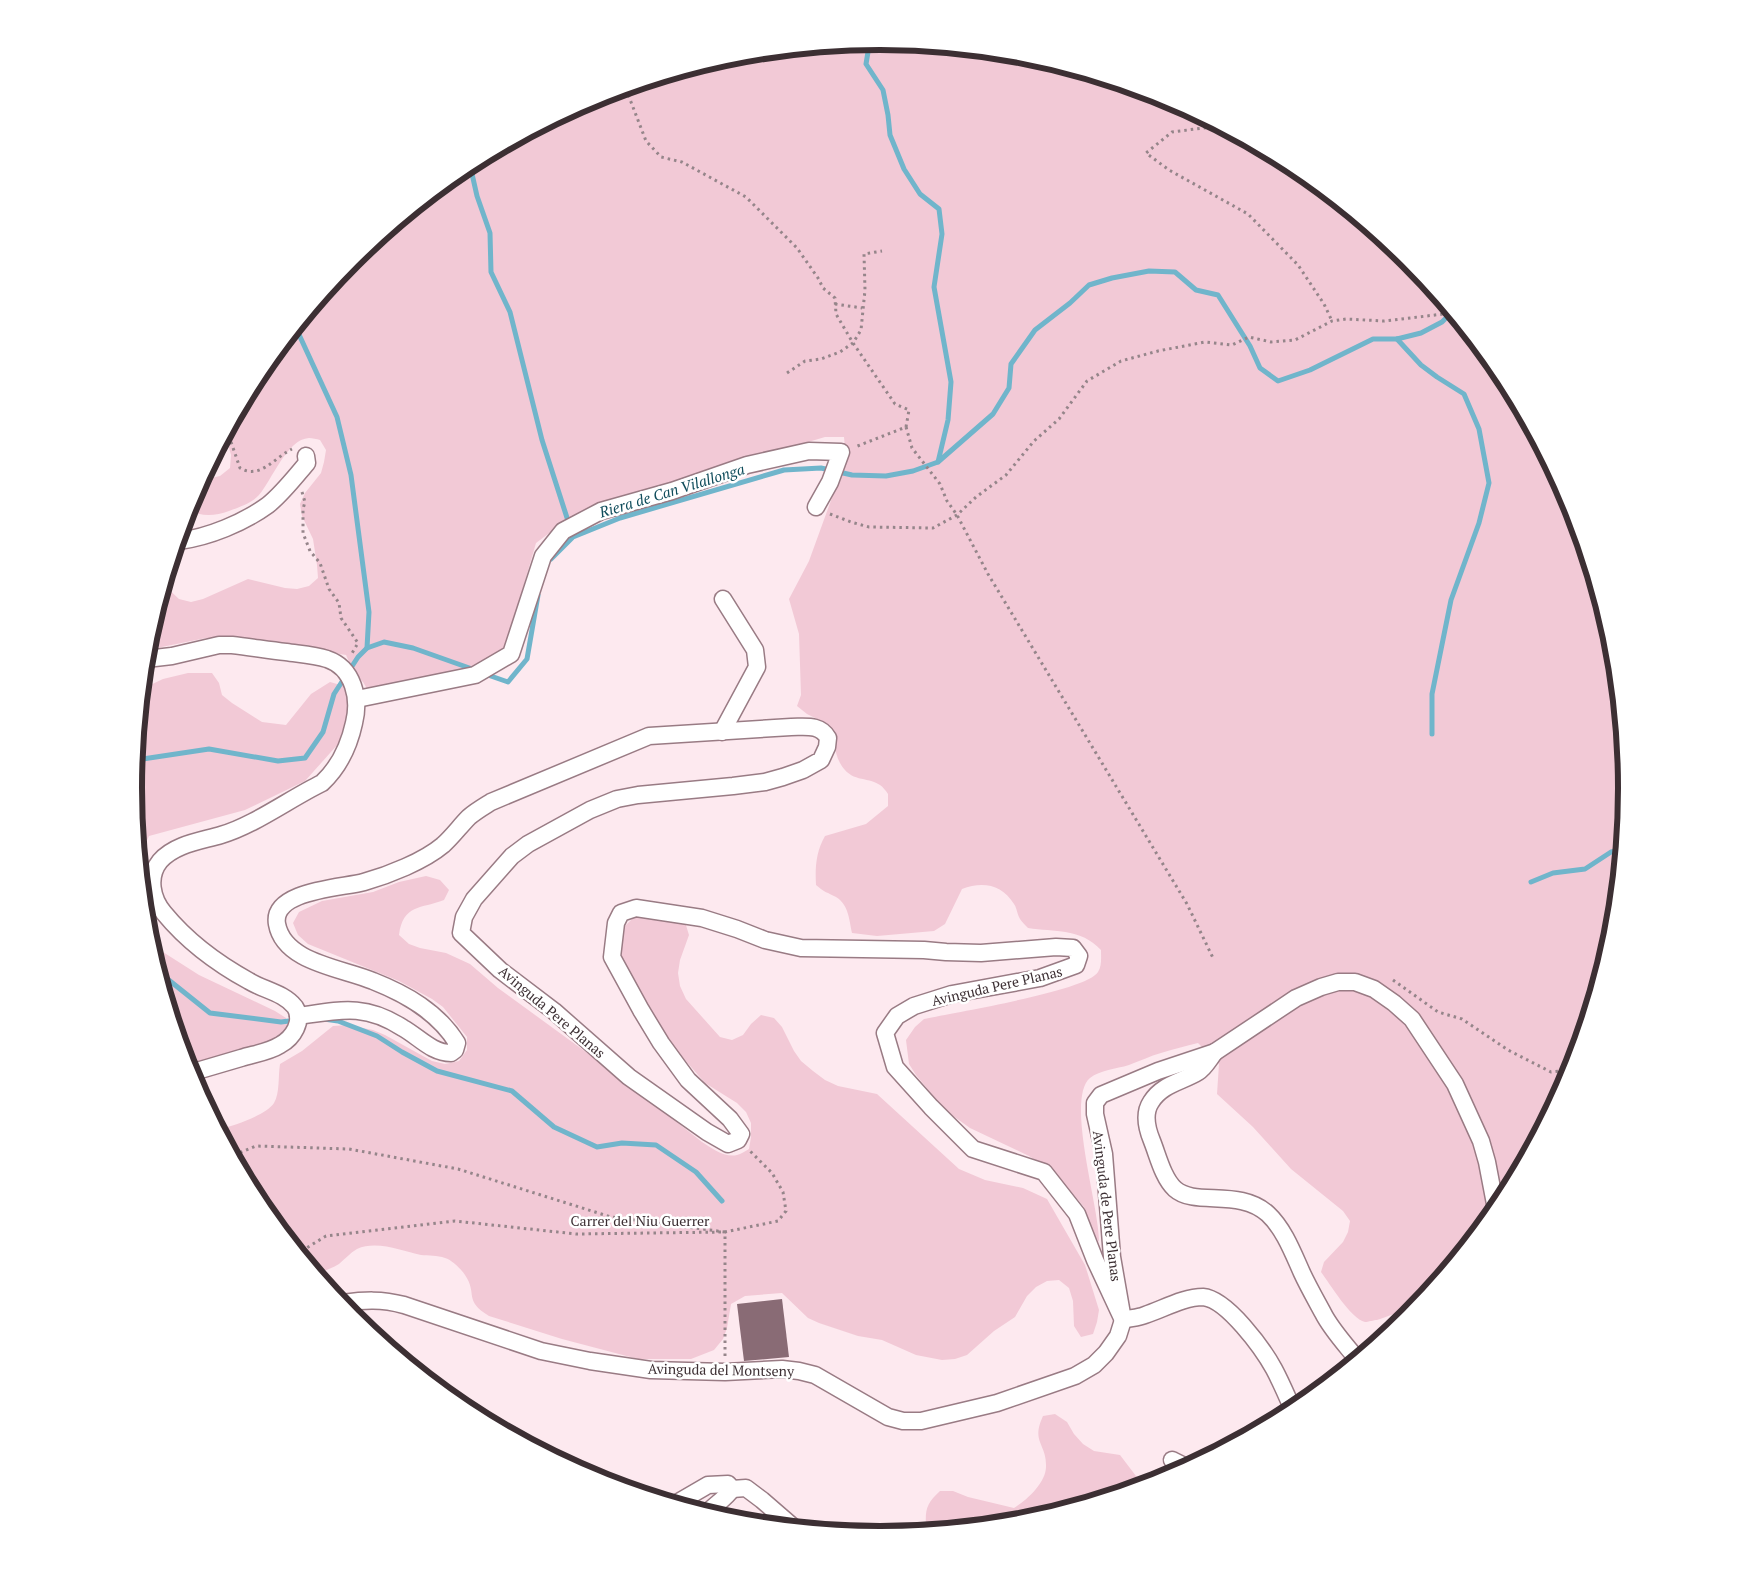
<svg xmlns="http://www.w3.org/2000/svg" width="1761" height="1576" viewBox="0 0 1761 1576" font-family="'PT Serif',serif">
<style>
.green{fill:#f2c9d6}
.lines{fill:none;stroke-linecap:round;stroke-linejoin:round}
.stream{stroke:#70b5cb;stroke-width:5}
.building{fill:#896b75}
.minor-casing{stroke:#997b84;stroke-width:19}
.path{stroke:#95858a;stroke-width:3;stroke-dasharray:2.5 4;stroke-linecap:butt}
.minor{stroke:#fff;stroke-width:16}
.labels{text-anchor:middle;stroke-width:5;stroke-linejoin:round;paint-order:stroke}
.street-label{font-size:14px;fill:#3c2f33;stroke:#fff}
.water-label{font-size:15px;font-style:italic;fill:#0f4c5b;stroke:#fff}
.rim{fill:none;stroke:#3c2f33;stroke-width:6}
</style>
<rect width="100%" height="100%" fill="#fde9ef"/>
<!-- green -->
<g class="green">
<path d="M881 41 1026 56 1167 98 1296 167 1409 260 1502 373 1571 502 1613 643 1627 788 1613 934 1570 1074 1501 1203 1411 1313C1398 1310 1390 1316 1377 1320 1374 1320 1368 1322 1365 1322 1351 1319 1330 1284 1321 1272L1324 1262 1343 1242 1348 1232 1350 1221 1343 1211 1291 1169 1253 1127 1217 1094 1219 1064 1198 1043C1186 1046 1173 1049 1161 1053 1150 1056 1140 1061 1129 1065 1116 1069 1100 1070 1090 1078 1065 1099 1100 1209 1099 1242L1092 1231 1084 1207 1067 1187 1049 1169 1029 1156 970 1128 949 1113 940 1104 916 1075 909 1064 906 1040 915 1027 924 1019C951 1013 1087 991 1098 972 1102 966 1101 957 1101 950 1081 928 1054 932 1028 928 1025 925 1022 922 1020 919 1017 914 1017 908 1014 904 1002 884 982 881 962 889L945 924 934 931 877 936 852 933C849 920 849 905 836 897 827 892 825 893 816 885 815 867 816 852 825 836L866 824 888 806V794C886 791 883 787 880 785 866 776 851 783 840 763 834 752 834 737 829 725L807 714 797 706 801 695 799 634 789 599 809 561 846 459 844 437H825L708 472 560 525 536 543 505 650 475 669 369 692 363 682 354 673 346 655 285 645 206 638 147 650 148 642 165 586 179 599 191 602 203 599 248 579 285 588 297 589 309 586 318 578 317 565 313 539 302 516 300 504 305 493 321 473 324 462 326 450 320 440C317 439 312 438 309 438 287 439 272 480 259 495 252 503 239 507 229 511 215 516 202 517 188 510L202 480 220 476 230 468 231 455 226 437 260 373 353 260 466 167 595 98 735 56Z"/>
<polygon points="188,673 212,673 219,683 222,695 232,703 262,722 286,725 311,694 330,682 344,686 350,696 349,707 339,743 305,781 245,810 149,836 140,855 134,788 144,688 163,679"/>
<path d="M426 876 440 880 449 890 444 900C421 909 403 904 399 935L409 944 420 948 446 953 470 964 498 988 612 1071 702 1142C711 1148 725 1158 737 1155 741 1154 745 1151 749 1149L751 1137V1123L746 1112 737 1103 705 1083 671 1044 629 974 620 954V940L624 927 633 918 646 914 685 922 689 935 680 960 678 973 680 986 686 999 720 1037 732 1040 743 1035 751 1024 761 1015 774 1018 782 1027 794 1051 801 1061 813 1071 825 1080 838 1086 877 1094 959 1169 985 1180 1023 1188 1047 1199 1085 1265 1099 1310 1097 1322 1093 1334 1081 1337 1074 1326 1073 1301 1069 1288 1059 1280 1047 1281 1036 1287 1027 1296 1015 1317 994 1331 967 1355 955 1359 942 1360 916 1355 882 1340 858 1336 819 1323 808 1318 782 1293 745 1296 731 1304 727 1328 723 1339 714 1350 691 1359H638L562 1339 489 1316C463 1300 478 1294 465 1275 461 1269 452 1260 445 1258 437 1255 429 1256 421 1255 402 1251 377 1240 357 1249 350 1253 345 1259 339 1264 332 1268 325 1271 317 1273L259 1203 220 1129C234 1126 266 1115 274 1103 280 1093 278 1076 280 1064L302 1051 333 1026 347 1025 373 1030 385 1035 432 1061 445 1064 459 1061 467 1050V1037L443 1007 432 999 399 981 308 944 298 935 293 923 299 912 322 901 373 892 399 882Z"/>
<polygon points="152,945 199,975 275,1011 286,1018 288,1030 282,1040 188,1066"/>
<path d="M1055 1414 1067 1422 1074 1434 1083 1444 1094 1451 1120 1455 1136 1476 1148 1483 1026 1520 937 1529 926 1526C925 1509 927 1503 940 1491H953L968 1497 1014 1508C1027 1500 1047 1482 1046 1465 1046 1443 1031 1442 1043 1416Z"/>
</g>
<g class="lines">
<!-- stream -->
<g class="stream">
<polyline points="868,43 869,46 866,64 883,90 888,115 890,135 904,169 920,194 939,209 942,234 934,287 951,382 948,420 938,462"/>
<polyline points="470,165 477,196 490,233 491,272 510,312 542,440 569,524"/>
<polyline points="296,328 337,417 351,475 369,612 367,648"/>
<polyline points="1397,339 1421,365 1437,377 1464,394 1479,429 1489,483 1479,523 1451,600 1432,694 1432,734"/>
<polyline points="551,559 573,537 620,518 784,470 821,468 852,475 886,476 913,471 938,462 993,414 1009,388 1011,364 1035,330 1070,303 1089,285 1112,278 1149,271 1175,272 1196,290 1218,295 1250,346 1260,368 1278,381 1310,370 1373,339 1397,339 1421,333 1442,322 1452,312"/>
<polyline points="485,674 508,682 527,659 538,595"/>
<polyline points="136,760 209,749 278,761 305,758 323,732 334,694 358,657 367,648 384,642 413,648 475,670"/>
<polyline points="1531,882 1553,873 1585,869 1611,852 1621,850"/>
<polyline points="160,973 210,1013 281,1022 289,1021"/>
<polyline points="324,1019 338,1021 377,1036 402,1052 437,1071 512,1091 554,1127 597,1147 622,1143 656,1145 696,1172 722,1201"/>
</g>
</g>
<!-- building -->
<polygon class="building" points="782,1299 789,1357 744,1361 737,1304"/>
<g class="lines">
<defs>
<g id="minor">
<path d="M179 541C209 537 243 523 268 505 282 494 295 477 307 463L306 456"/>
<path d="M146 659 172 656 219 645H232C250 647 268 650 286 652 299 654 314 655 327 659 354 668 360 699 354 723 349 746 339 767 322 783 291 798 253 826 221 835 201 841 175 844 160 861 147 877 152 899 164 913 187 941 218 964 249 981 264 990 284 993 295 1007 304 1021 293 1038 280 1045 269 1052 254 1054 241 1058 224 1063 207 1068 190 1073"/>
<polyline points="357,699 475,675 511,654 543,556 563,531 601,511 672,491 747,465 809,451 841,452 830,482 816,507"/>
<polyline points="722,732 757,667 755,650 723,599"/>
<path d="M298 1016C340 1010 365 1003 403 1028 419 1037 432 1053 451 1053L455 1050 457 1043C438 1012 406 994 373 981 343 968 284 963 277 924 271 890 343 888 364 882 389 875 424 861 443 845 453 836 460 826 469 817 476 811 483 807 491 802L649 736 791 727C806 727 820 724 828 738L827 747 821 760 803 770 783 777 765 782 733 786 638 795 617 799 590 810 528 844 512 856 474 899 464 917 461 933 500 970 554 1011 629 1077 707 1132 728 1144 738 1140 741 1134 730 1119 688 1080 661 1043 641 1010 612 957 616 923 621 913 636 908 702 918 737 929 765 940 801 948 924 950 946 952 981 953 1056 947 1073 948 1079 956 1076 965 1040 978 952 994 914 1006 897 1016 885 1033 895 1067 931 1107 973 1149 1044 1172 1077 1214 1095 1260 1123 1320"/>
<path d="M1215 1052C1210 1058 1205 1068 1198 1072 1182 1082 1162 1084 1151 1102 1143 1114 1147 1129 1152 1141 1158 1156 1163 1178 1175 1189 1195 1207 1240 1188 1268 1214 1284 1229 1293 1253 1302 1273 1308 1286 1316 1300 1323 1313 1331 1329 1345 1344 1357 1359"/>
<path d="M342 1303C365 1300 381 1299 404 1305L541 1351 590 1361 651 1370 725 1372 782 1369 799 1371 815 1375 888 1417 903 1421H921L997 1403 1075 1376 1094 1365 1106 1353 1118 1336 1123 1320 1112 1257 1104 1154 1095 1114V1103L1101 1095 1158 1071 1215 1052 1296 998 1321 987 1338 982H1355L1374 989 1394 1003 1412 1019 1455 1084 1481 1141 1487 1162 1496 1209"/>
<path d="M1123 1320C1130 1318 1138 1318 1145 1315 1163 1309 1184 1297 1203 1297 1227 1299 1263 1349 1274 1369 1281 1382 1287 1396 1293 1410"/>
<polyline points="1172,1460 1186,1467"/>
<polyline points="732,1489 746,1488 762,1500 792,1526"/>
<polyline points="677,1503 708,1485 728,1484 732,1489"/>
<path d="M708 1512C716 1504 726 1498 732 1489"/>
</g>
</defs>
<!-- minor casing -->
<use href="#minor" class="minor-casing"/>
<!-- path -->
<g class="path">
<polyline points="626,89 646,141 661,157 682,162 746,197 797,248 818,278 823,288 835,298 836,314 853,343 895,404 909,410 906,427 855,447"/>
<polyline points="1219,126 1172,132 1146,153 1169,170 1248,214 1298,265 1324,304 1332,321"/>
<polyline points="835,304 862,308"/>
<polyline points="787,373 805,361 821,359 840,352 853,343 861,330 865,290 864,254 882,251"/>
<polyline points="906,427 912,448 940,484 947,501 957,515 988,574 1187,904 1214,960"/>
<path d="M230 429 231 442 240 468C260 480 275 457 292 449"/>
<polyline points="302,492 305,502 303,509 303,533 310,551 320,563 329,589 339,603 341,618 358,643 351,655"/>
<polyline points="830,514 851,522 869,527 933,528 957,515 976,497 1006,475 1034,441 1059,419 1087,381 1121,361 1158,351 1205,342 1232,345 1249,337 1271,342 1295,340 1332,321 1346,319 1384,321 1452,313"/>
<polyline points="1393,980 1438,1012 1462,1019 1508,1050 1551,1072 1571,1070"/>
<polyline points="234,1155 256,1146 349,1149 458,1169 611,1217 725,1232 576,1234 455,1221 326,1236 300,1252"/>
<polyline points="725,1356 725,1232 778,1221 786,1211 783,1192 772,1173 749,1150"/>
</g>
<!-- minor -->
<use href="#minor" class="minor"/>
</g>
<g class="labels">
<!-- street labels -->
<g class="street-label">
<text transform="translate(997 986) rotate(-13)" y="5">Avinguda Pere Planas</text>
<text transform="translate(552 1012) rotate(40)" y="5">Avinguda Pere Planas</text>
<text transform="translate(1107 1206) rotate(83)" y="5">Avinguda de Pere Planas</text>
<text x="640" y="1226">Carrer del Niu Guerrer</text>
<text transform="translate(721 1370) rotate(1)" y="5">Avinguda del Montseny</text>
</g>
<!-- water labels -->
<g class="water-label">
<text transform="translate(672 491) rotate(-17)" y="5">Riera de Can Vilallonga</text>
</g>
</g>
<!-- crop -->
<path d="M0 0H1761V1576H0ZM142 788a738 738 0 1 1 1476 0a738 738 0 1 1-1476 0Z" fill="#fff" fill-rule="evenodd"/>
<path class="rim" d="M142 788a738 738 0 1 1 1476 0a738 738 0 1 1-1476 0Z"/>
</svg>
